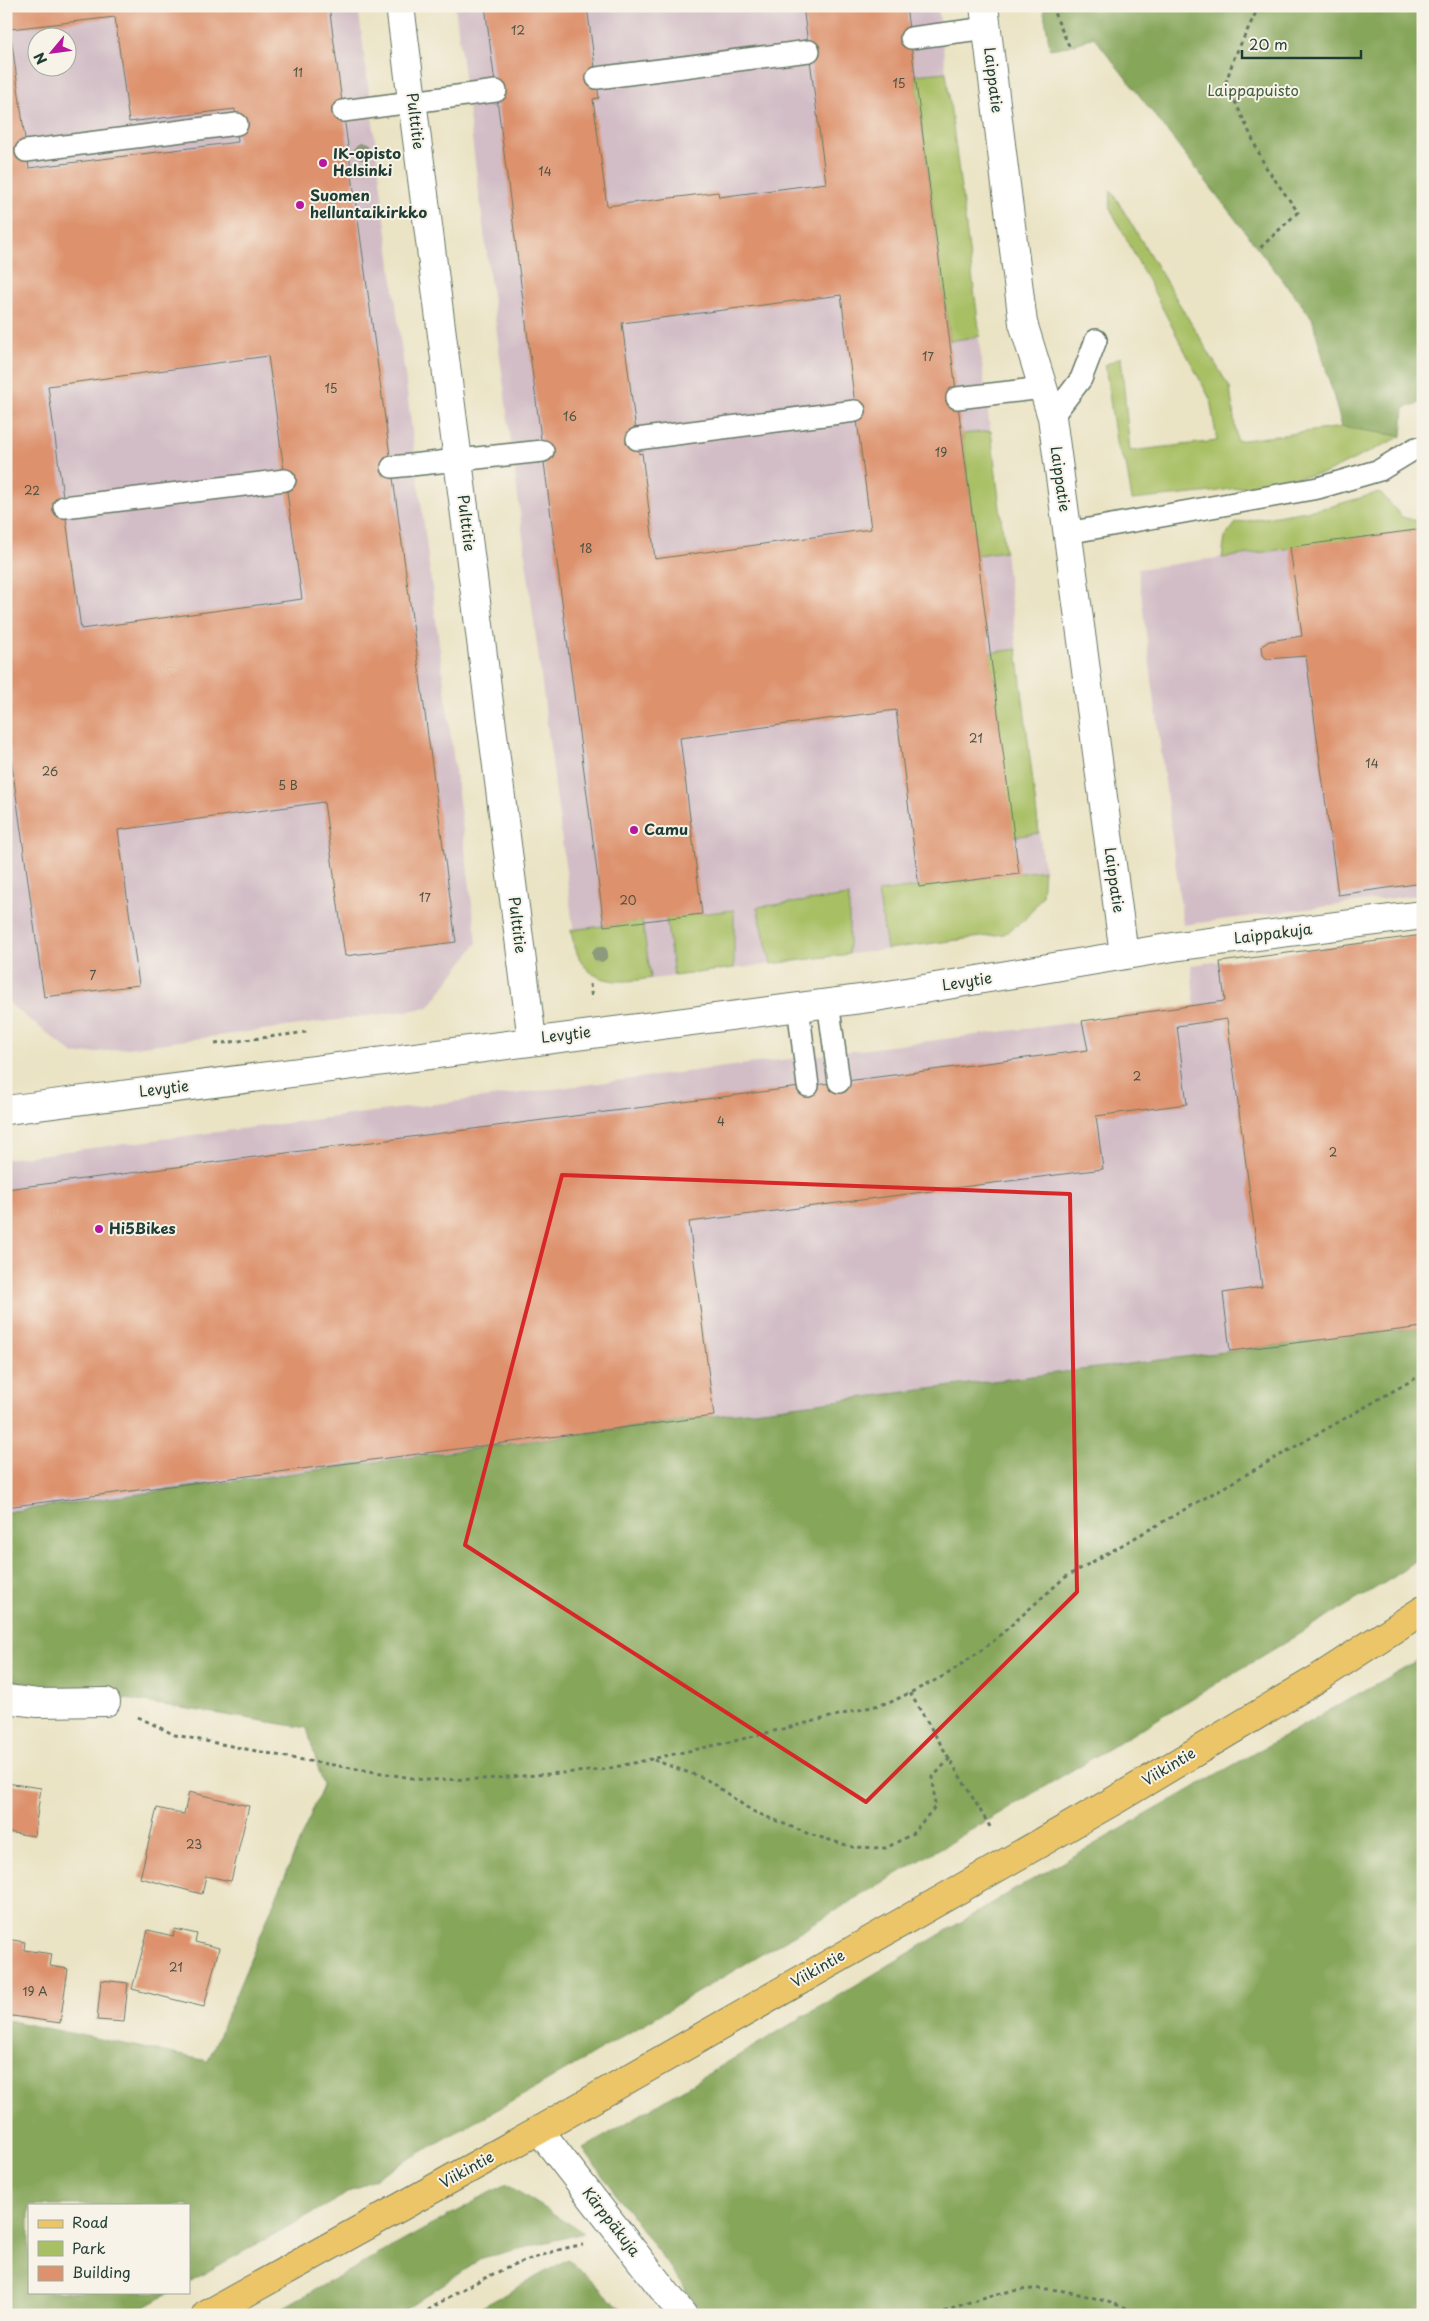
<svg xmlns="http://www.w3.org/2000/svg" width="1429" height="2321" viewBox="0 0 1429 2321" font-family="'Playpen Sans',sans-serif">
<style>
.industrial{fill:#d2bdc6;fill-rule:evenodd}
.green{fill:#a8bf64;stroke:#647e4c}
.forest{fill:#86a65a;stroke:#527247}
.building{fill:#dd926d;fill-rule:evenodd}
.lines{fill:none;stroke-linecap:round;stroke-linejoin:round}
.lane-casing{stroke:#676;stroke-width:24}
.street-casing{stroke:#676;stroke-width:30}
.primary-casing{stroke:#676;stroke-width:30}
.path{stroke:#676;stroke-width:3;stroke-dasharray:4 4;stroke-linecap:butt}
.lane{stroke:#fff;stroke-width:21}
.street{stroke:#fff;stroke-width:28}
.primary{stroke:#edc569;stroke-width:28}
.tree{fill:#8d9a7b}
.marked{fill:none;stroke:#d62828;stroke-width:4;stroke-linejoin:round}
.poi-dot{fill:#b5179e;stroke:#f7f3e8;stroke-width:2}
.labels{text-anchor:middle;stroke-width:4;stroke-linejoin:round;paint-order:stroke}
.number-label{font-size:12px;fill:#4e5242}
.street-label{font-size:15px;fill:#1f3d34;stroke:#f7f3e8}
.park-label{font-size:15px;fill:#415e40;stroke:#f7f3e8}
.poi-label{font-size:15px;font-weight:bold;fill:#1f3d34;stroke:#f7f3e8;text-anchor:start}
</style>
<rect width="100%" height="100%" fill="#f7f3e8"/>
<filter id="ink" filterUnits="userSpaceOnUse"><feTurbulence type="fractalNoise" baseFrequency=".02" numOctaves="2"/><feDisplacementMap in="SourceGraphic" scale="10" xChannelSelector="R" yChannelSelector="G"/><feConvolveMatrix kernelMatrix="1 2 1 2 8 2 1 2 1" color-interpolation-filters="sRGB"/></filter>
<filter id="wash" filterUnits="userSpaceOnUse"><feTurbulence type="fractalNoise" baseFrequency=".0096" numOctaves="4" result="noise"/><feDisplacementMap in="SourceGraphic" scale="20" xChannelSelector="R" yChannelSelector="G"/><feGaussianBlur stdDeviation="1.12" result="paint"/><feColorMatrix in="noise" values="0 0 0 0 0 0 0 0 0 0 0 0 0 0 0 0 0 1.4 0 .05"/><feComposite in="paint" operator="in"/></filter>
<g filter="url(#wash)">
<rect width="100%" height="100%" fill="#eae3c4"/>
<!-- industrial -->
<g class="industrial">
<path d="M6 6H358L477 943 428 1008 75 1055 7 1002ZM38 38H68V68H38Z"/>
<polygon points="455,6 938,6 1044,870 995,936 644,980 574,934"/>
<polygon points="1423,529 1423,894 1183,925 1138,569"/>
<polygon points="1423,935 1423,1327 714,1416 6,1512 6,1159 1195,1007 1191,965"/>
</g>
<!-- green -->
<g class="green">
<polygon points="946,72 980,336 950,341 915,75"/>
<polygon points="1111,190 1230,388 1237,441 1342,427 1402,436 1326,473 1212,492 1132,500 1126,464 1117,448 1105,365 1121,357 1130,451 1217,441 1210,399 1110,208"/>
<polygon points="991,431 1005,551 977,555 962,434"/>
<polygon points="1380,492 1402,517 1421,522 1416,530 1222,558 1225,537 1236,523 1329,507"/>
<polygon points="1017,649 1039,833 1013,837 990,653"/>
<polygon points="1044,870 1042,896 1026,919 1004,934 887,949 878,892"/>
<polygon points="849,896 849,954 771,964 757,907"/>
<polygon points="734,910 734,968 674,976 666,918"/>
<path d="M642 921 651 978C606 986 579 981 571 930Z"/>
</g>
<!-- forest -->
<g class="forest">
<polygon points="1043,6 1423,6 1423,402 1404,408 1402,436 1342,427 1312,318 1094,37 1069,46 1050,49"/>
<polygon points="1423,1327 1423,1555 1394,1577 1096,1756 534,2089 189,2282 189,2205 29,2205 29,2292 171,2292 131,2315 6,2315 6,2020 208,2061 323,1785 307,1728 6,1680 6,1512 714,1416"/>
<polygon points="1423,1657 1423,2315 704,2315 583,2149 1014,1890"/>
<polygon points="506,2184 584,2233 482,2258 397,2315 269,2315"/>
<polygon points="568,2259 628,2315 468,2315"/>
</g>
<g id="blocks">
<!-- building -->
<g class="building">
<path d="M6 6H329L456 942 345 956 324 802 118 830 139 985 44 997 6 722ZM115 17 129 122 235 109 238 142 29 168 10 29ZM268 356 302 599 81 629 48 386Z"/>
<path d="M485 6H587L599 98 593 99 607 206 718 192 719 197 826 183 803 6H906L1019 874 919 887 896 710 680 738 702 914 604 926ZM841 295 871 529 655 559 642 453 639 454 622 323Z"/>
<polygon points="1423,529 1423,883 1338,895 1306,656 1267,659 1263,655 1262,646 1269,641 1302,636 1290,547"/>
<polygon points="1423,935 1423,1327 1230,1351 1223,1293 1262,1287 1227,1019 1177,1026 1187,1104 1096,1116 1103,1169 689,1222 714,1416 6,1507 6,1189 1088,1050 1082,1021 1225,1001 1220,962"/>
<polygon points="6,1783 41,1788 34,1836 6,1832"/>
<polygon points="189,1792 249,1806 231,1881 206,1876 202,1894 140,1878 157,1808 184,1814"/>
<polygon points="175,1929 197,1934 195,1942 219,1948 204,2007 132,1989 148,1930 173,1936"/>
<polygon points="6,1939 25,1942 24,1950 52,1954 50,1966 68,1969 60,2023 6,2015"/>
<polygon points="101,1980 128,1983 124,2022 97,2020"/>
</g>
</g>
</g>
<g filter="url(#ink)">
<use href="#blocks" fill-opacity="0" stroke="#676" stroke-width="1"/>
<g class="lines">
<defs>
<g id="lane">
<polyline points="911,38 987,28"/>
<polyline points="597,78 809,51"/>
<polyline points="343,111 496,91"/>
<polyline points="26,151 237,124"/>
<polyline points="957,398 1043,388"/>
<polyline points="1052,417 1081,379 1096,340"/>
<polyline points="637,439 855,411"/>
<polyline points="392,467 543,451"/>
<polyline points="64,507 285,480"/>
<polyline points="1067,533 1318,488 1380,470 1416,448"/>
<polyline points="828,1002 839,1082"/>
<polyline points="798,1006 808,1086"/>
</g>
<g id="street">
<polyline points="400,6 532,1040"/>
<polyline points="984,6 1023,323 1052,417 1124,954"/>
<polyline points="6,1110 876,997 1179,946 1423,915"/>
<polyline points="6,1699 38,1703 106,1702"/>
<polyline points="539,2130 683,2315"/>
</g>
<polyline id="primary" points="206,2315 539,2130 1117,1799 1317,1679 1423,1610"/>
</defs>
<!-- lane casing -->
<use href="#lane" class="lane-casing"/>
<!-- street casing -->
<use href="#street" class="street-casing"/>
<!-- primary casing -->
<use href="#primary" class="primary-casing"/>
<!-- path -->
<g class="path">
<polyline points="1051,6 1069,46"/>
<polyline points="1259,6 1234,58 1226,82 1265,166 1298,212 1259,249"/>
<polyline points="590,984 592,1000"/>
<polyline points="215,1044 307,1032"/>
<polyline points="910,1693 992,1830"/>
<polyline points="138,1717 175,1735 297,1759 424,1780 483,1779 601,1770 730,1742 891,1702 946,1675 990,1644 1064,1578 1423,1374"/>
<polyline points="654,1760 706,1779 752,1811 809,1834 853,1847 886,1848 912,1834 935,1807 933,1777 950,1758"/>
<path d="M421 2315C456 2291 491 2273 531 2259 549 2253 564 2247 583 2245"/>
<path d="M937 2315C975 2298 1022 2283 1064 2291 1093 2296 1122 2307 1150 2315"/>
</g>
<!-- lane -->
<use href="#lane" class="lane"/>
<!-- street -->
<use href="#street" class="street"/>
<!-- primary -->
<use href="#primary" class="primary"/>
</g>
<!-- trees -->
<g class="tree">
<circle cx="362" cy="152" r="8"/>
<circle cx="600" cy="954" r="8"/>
</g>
</g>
<!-- marked area -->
<path class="marked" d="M562 1175 1070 1194 1077 1592 866 1802 465 1545Z"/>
<!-- markers -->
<g class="poi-dot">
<circle cx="323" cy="163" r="5"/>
<circle cx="300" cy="205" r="5"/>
<circle cx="634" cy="830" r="5"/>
<circle cx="99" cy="1229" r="5"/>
</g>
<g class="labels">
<!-- number labels -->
<g class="number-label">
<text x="518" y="35">12</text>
<text x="298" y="77">11</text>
<text x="899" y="88">15</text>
<text x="545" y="176">14</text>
<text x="928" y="361">17</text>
<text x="331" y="393">15</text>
<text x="570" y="421">16</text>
<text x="941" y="457">19</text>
<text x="32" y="495">22</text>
<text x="586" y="553">18</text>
<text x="976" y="743">21</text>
<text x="1372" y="768">14</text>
<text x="50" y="776">26</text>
<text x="288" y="790">5 B</text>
<text x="425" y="902">17</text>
<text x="628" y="905">20</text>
<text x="93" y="980">7</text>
<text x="1137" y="1081">2</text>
<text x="721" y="1126">4</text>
<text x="1333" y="1157">2</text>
<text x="194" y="1849">23</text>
<text x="176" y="1972">21</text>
<text x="35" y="1996">19 A</text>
</g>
<!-- street labels -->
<g class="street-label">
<text transform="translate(993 80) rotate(83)" y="5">Laippatie</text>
<text transform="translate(415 121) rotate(83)" y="5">Pulttitie</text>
<text transform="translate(1060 479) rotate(82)" y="5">Laippatie</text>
<text transform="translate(466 523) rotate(83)" y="5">Pulttitie</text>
<text transform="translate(1114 880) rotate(82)" y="5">Laippatie</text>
<text transform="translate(517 925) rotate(83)" y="5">Pulttitie</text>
<text transform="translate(1273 934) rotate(-7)" y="5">Laippakuja</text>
<text transform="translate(967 982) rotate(-9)" y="5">Levytie</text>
<text transform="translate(566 1035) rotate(-7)" y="5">Levytie</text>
<text transform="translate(164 1089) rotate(-7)" y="5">Levytie</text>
<text transform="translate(1169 1767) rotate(-31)" y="5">Viikintie</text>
<text transform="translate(818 1969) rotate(-30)" y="5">Viikintie</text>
<text transform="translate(467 2170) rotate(-29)" y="5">Viikintie</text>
<text transform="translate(611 2222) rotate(52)" y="5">Kärppäkuja</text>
</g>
<!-- park labels -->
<g class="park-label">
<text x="1253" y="96">Laippapuisto</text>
</g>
<!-- poi labels -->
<g class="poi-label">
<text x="333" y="159">IK-opisto<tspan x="333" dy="17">Helsinki</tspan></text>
<text x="310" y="201">Suomen<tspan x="310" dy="17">helluntaikirkko</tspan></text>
<text x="644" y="835">Camu</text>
<text x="109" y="1234">Hi5Bikes</text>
</g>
</g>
<!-- margin -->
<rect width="1429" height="2321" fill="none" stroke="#f7f3e8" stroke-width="25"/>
<!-- legend -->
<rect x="28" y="2204" width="162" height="90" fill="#f7f3e8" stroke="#a1aaa0"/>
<rect x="38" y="2220" width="25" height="8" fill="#edc569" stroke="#a1aaa0"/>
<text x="72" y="2228" font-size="15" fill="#1f3d34">Road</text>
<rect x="38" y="2241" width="25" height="15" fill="#a8bf64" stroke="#a1aaa0"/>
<text x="72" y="2254" font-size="15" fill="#1f3d34">Park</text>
<rect x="38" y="2266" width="25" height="15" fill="#dd926d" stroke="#a1aaa0"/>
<text x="72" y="2278" font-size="15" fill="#1f3d34">Building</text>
<!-- north arrow -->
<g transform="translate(52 52) rotate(241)"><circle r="24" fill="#f7f3e8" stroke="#a1aaa0"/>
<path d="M0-4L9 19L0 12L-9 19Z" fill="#b5179e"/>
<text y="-8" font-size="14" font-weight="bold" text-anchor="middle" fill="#1f3d34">N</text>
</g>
<!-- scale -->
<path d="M1242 50v8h119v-8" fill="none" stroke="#1f3d34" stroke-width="2.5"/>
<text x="1249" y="50" font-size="15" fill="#1f3d34" stroke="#f7f3e8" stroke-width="4" paint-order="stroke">20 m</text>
</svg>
